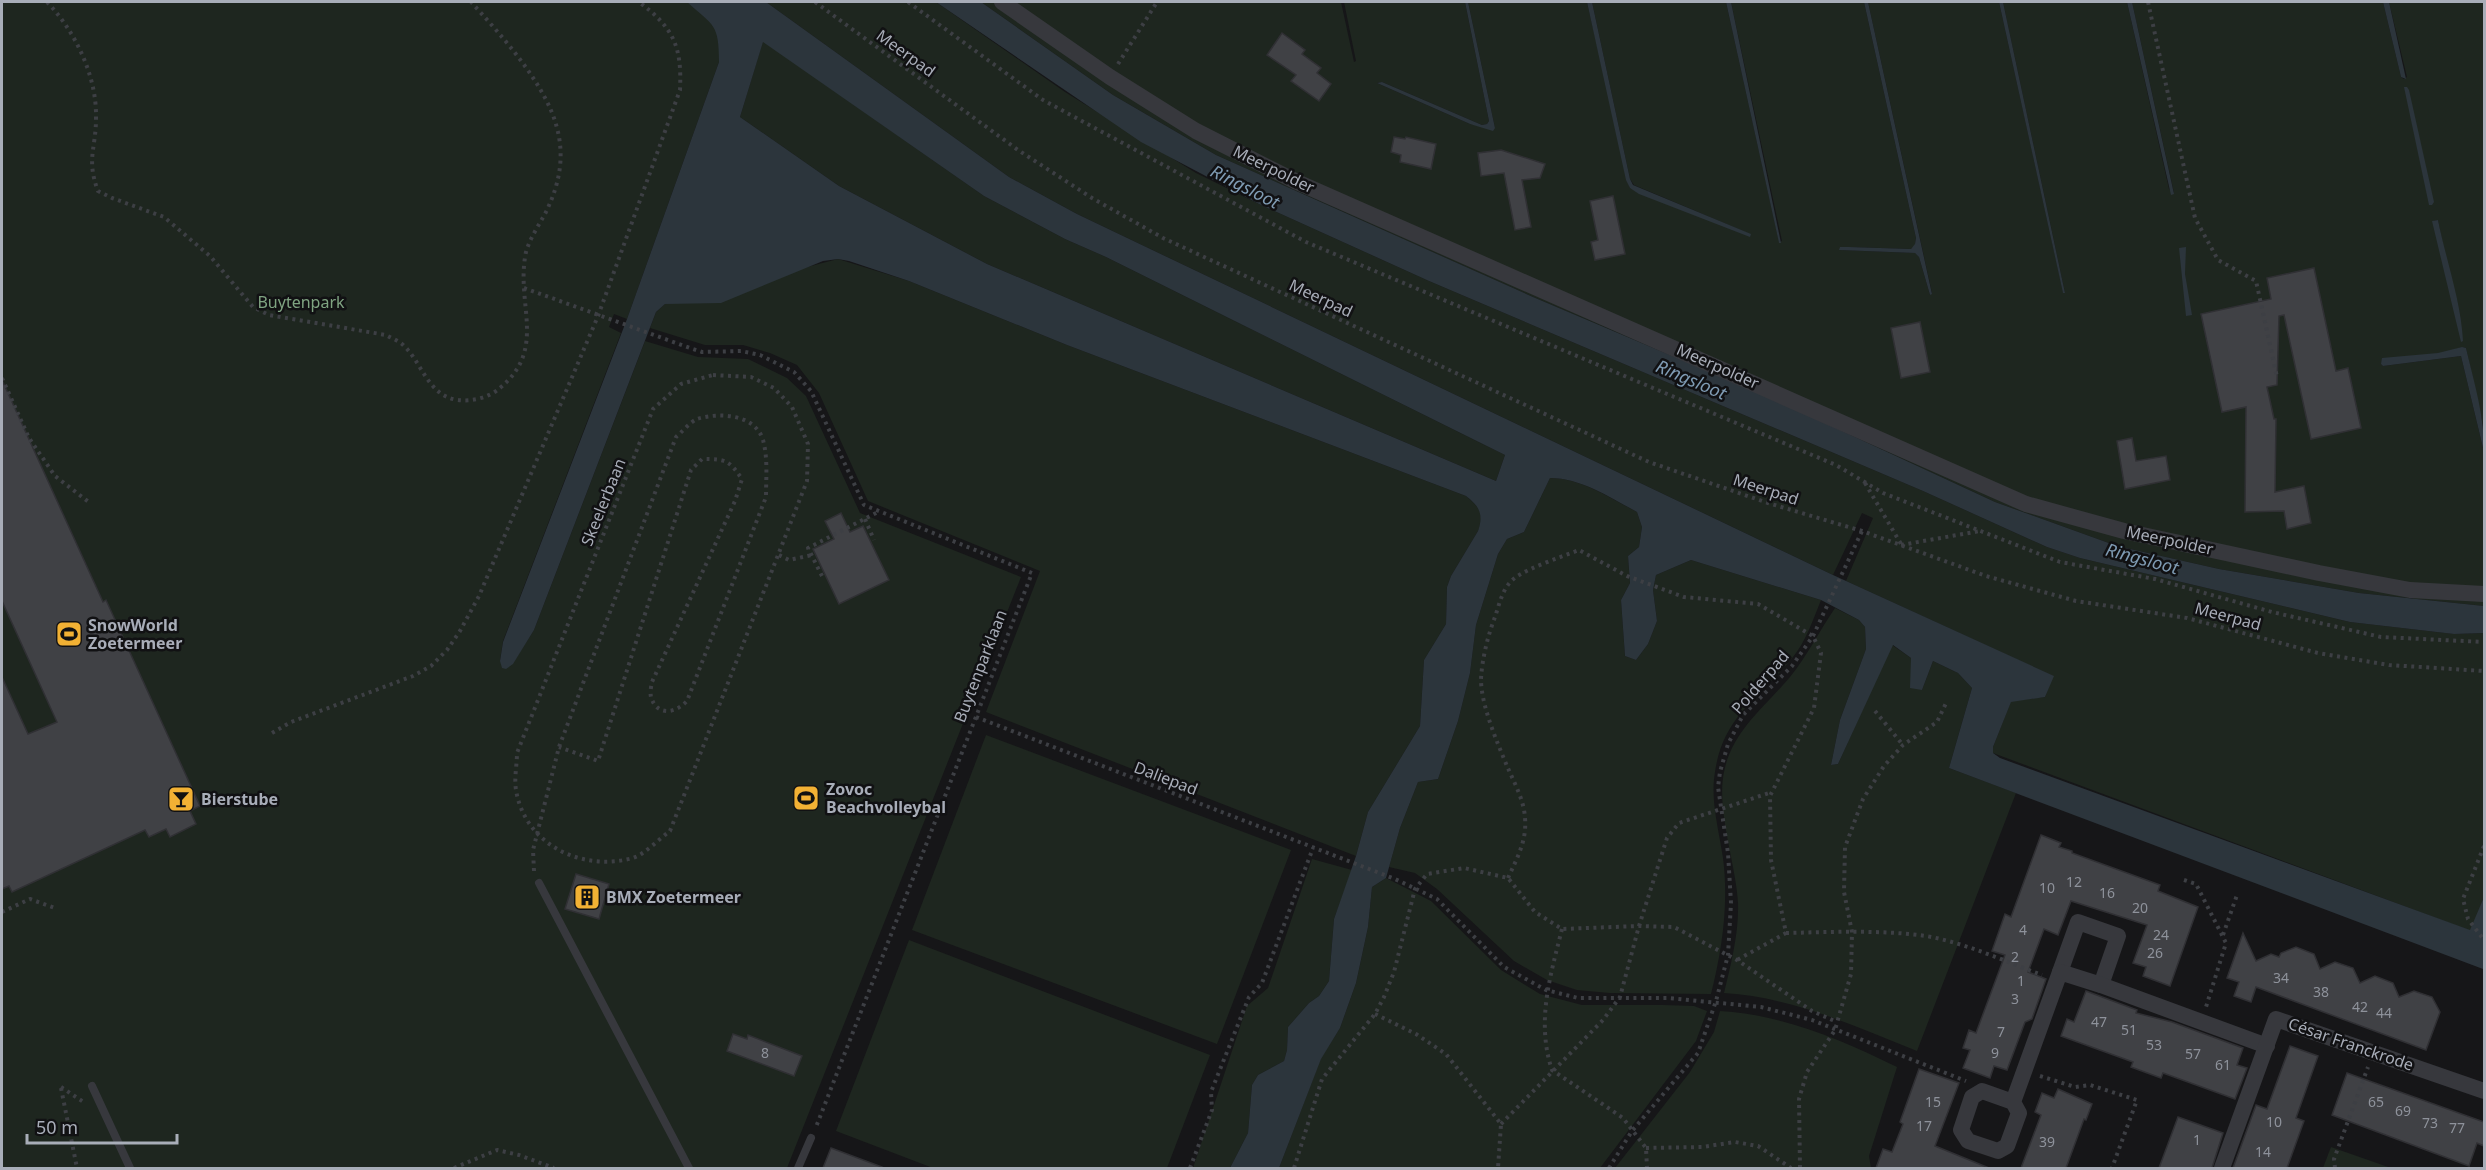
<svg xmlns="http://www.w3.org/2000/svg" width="2486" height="1170" viewBox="0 0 2486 1170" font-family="'Noto Sans',sans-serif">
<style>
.green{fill:#1e261f;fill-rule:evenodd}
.water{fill:#2c353c;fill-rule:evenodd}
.building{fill:#404145;stroke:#303034;stroke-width:1.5}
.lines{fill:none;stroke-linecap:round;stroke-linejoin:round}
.path{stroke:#3d3f44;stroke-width:4;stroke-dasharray:3 4.5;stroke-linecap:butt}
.service{stroke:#37383d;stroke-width:8}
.minor{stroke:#37383d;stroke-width:16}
.labels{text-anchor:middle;stroke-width:5;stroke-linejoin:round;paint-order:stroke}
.number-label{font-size:14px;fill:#8e929b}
.street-label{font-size:16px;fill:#a8adb8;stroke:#111113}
.park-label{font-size:16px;fill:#7fa381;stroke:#111113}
.poi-label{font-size:16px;font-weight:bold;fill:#a8adb8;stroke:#111113;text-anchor:start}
.water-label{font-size:18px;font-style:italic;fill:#7f9bb3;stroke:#111113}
</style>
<rect width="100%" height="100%" fill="#161618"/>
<!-- green -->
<g class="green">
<polygon points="2,2 727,2 719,34 719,62 627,319 614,314 609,327 621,333 503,641 500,660 513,663 534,630 645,341 698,357 748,359 787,378 806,396 860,513 1021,577 787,1168 2,1168"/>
<polygon points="766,2 936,2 1065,92 1196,173 1259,204 1429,281 1923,491 2047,547 2080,558 2350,622 2454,634 2484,633 2484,897 2471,931 1993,753 1993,747 2011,701 2045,697 2053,676 1846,581 1873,518 1862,513 1833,575 1077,214 1009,177"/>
<path d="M981 2H1341L1354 62 1356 61 1344 2H1465L1489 121 1487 124 1482 125 1382 82 1377 83 1470 124 1495 128 1468 2H1587L1630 188 1750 234 1634 185 1630 179 1592 2H1726L1779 242 1782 241 1779 227 1731 2H1864L1916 238 1915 245 1911 249 1849 247H1840V250L1915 253 1919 257 1930 295 1932 293 1868 2H1999L2063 292 2065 293 2003 2H2127L2169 189 2174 193 2132 2H2383L2401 77 2404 79 2407 77 2389 2H2484V430L2466 348C2459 346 2455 350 2448 352 2425 356 2403 359 2381 364L2383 366 2461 356 2484 452V606L2359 593 2219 569 2117 546 1995 502 1769 397 1533 297 1216 155 1113 95ZM2438 220 2462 342 2433 221Z"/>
<polygon points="763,41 984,196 1065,239 1106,257 1505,455 1496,481 987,264 839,186 740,117"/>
<path d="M838 259 909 281 1067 345 1466 496C1479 507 1485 513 1478 531L1451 576 1447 587 1446 624 1424 660 1420 726 1368 812 1356 856 986 712 1040 571 868 501 819 393 797 365 770 353 743 345H705L650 328 656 312 665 304Z"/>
<path d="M1550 478C1581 478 1610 498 1637 512L1642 527 1639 547 1628 556 1630 583 1621 600 1625 656 1636 660 1648 644 1657 621 1653 590 1656 575 1691 560 1821 600C1813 620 1806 641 1793 657 1761 697 1723 715 1715 772 1710 800 1719 830 1723 858 1729 903 1722 951 1711 994L1610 993 1577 990 1547 980 1514 961 1437 889 1415 873 1389 867 1400 828 1418 782 1438 779 1458 721 1470 673 1476 625 1498 554 1507 539 1524 532Z"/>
<path d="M1835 608 1859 620 1865 627 1866 649 1840 720 1831 765 1838 764 1892 645 1911 658 1922 690 1933 661 1958 673 1972 688 1949 768 2016 793 1917 1051C1854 1026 1792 997 1724 993 1731 964 1739 933 1738 903 1736 864 1716 810 1724 772 1732 731 1765 707 1790 677 1807 656 1820 630 1835 608Z"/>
<polygon points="986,735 1291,850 1217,1044 912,930"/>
<polygon points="1312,859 1352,870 1334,919 1329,981 1319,996 1309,1003 1288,1027 1287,1050 1284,1061 1258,1075 1252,1085 1248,1133 1230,1168 1193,1168 1247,1006 1268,988"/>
<polygon points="1386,878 1431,901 1501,970 1540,994 1582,1005 1663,1005 1694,1006 1707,1011 1696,1041 1600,1168 1279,1168 1321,1058 1340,1028 1356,983 1368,927 1372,887"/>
<polygon points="909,940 1210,1055 1167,1168 933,1168 836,1131"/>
<path d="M1720 1011C1784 1015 1840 1039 1897 1067L1869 1156 1871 1168H1615L1690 1072 1714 1032Z"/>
<polygon points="2331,1147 2391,1168 2323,1168"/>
</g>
<!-- water -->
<g class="water">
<path d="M687 2H766L1009 177 1077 214 1833 575 2054 676 2045 697 2011 702 1993 747V753L2000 758 2470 930 2484 897 2483 969 1949 768 1972 688 1958 673 1933 661 1922 690 1910 688 1911 658 1893 645 1838 764 1831 765 1840 720 1866 649 1865 627 1859 620 1821 600 1691 560 1656 575 1653 590 1657 621 1648 644 1636 660 1625 656 1621 600 1630 583 1628 556 1639 547 1642 527 1637 512C1611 498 1581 478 1550 478L1524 532 1507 539 1498 554 1476 625 1470 673 1458 721 1438 779 1418 782 1400 828 1386 878 1372 887 1368 927 1356 983 1340 1028 1321 1059 1279 1168H1230L1248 1133 1252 1085 1258 1075 1284 1061 1287 1050 1288 1027 1309 1003 1319 996 1329 981 1334 919 1356 856 1368 812 1420 726 1424 660 1446 624 1447 587 1451 576 1478 531C1484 514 1479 506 1466 496L1067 345 909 281 849 261 838 259 823 261 721 303 665 304 656 312 534 630 513 664 506 669 502 668 500 661 503 642 627 319 719 62C719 24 714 26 687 2ZM763 42 984 196 1065 239 1106 257 1505 455 1496 481 987 264 839 186 740 117Z"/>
<polygon points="936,2 981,2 1113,95 1216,155 1533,297 1769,397 1995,502 2117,546 2219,569 2359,593 2484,606 2484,633 2454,634 2350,622 2080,558 2047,547 1923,491 1429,281 1259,204 1141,142"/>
<polygon points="1465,2 1468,2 1495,128 1493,131 1470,124 1377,83 1382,82 1482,125 1487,124 1489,121"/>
<polygon points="1587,2 1592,2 1630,179 1633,185 1751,234 1750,237 1639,194 1630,188 1626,180"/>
<polygon points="1726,2 1731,2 1781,243 1779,243"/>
<polygon points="1864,2 1868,2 1932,294 1930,295 1919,257 1915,253 1839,250 1840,247 1849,247 1911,249 1915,244 1916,238"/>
<polygon points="1999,2 2003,2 2065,293 2063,293"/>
<polygon points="2127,2 2132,2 2174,194 2171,195"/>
<polygon points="2383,2 2389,2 2406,79 2401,77"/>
<polygon points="2404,87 2407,87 2409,90 2434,202 2432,205 2429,205"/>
<path d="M2438 220C2446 260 2461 301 2463 341L2461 342 2432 221Z"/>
<polygon points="2186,247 2185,274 2192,315 2186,316 2179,248"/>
<path d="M2462 347 2466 348C2474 383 2485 417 2484 452L2461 356 2383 366 2381 364 2382 358 2438 353Z"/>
</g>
<!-- building -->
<g class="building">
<polygon points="1282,33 1305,50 1302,54 1321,68 1317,73 1331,84 1319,101 1291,81 1296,75 1267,55"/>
<polygon points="1394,137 1405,139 1406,137 1436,144 1431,169 1400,162 1401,155 1391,152"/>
<polygon points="1501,150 1545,164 1540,178 1522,180 1531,227 1515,230 1504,173 1481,176 1478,153"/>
<polygon points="1613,196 1625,254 1595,260 1591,242 1598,240 1590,201"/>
<polygon points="2314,268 2336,371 2348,368 2361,428 2311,439 2284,315 2279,316 2277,385 2267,387 2274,419 2276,419 2275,492 2304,486 2311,523 2287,529 2284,511 2245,512 2246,407 2222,412 2201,314 2271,299 2267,278"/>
<polygon points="1920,322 1930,372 1901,378 1891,328"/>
<polygon points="2,380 103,602 106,600 200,806 190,811 196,824 170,837 166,829 149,837 145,830 12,892 9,886 2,889 2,677 28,734 57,722 2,601"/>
<polygon points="2132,438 2136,461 2166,456 2170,480 2125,489 2117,441"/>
<polygon points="841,513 850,532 863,526 889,580 839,604 813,549 834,539 825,521"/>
<polygon points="2041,835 2061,843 2059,847 2072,851 2072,853 2160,885 2158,891 2198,907 2170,986 2143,976 2146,967 2133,963 2147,925 2071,901 2058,935 2044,929 2028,972 2046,979 2032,1019 2025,1022 2007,1070 1994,1066 1990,1078 1963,1068 1970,1050 1963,1048 1969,1030 1976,1033 2005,955 1992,951 2005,914 2011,917"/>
<polygon points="576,874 609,884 599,919 565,909"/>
<polygon points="2243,933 2256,961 2271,954 2279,957 2281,953 2296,947 2314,954 2320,969 2335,962 2353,968 2360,983 2375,976 2393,983 2399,997 2414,991 2432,997 2440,1012 2426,1050 2256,987 2251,1002 2234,996 2239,982 2227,978"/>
<polygon points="2086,991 2137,1010 2136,1013 2172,1022 2243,1048 2237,1065 2247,1068 2235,1099 2163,1073 2161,1078 2131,1067 2133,1062 2061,1036 2067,1019 2074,1022"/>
<polygon points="733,1034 747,1039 748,1035 802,1056 794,1076 727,1051"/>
<polygon points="2290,1046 2318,1056 2296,1118 2304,1121 2287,1168 2233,1168 2256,1105 2267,1109"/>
<polygon points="1919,1069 1959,1083 1935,1146 1989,1168 1876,1168 1883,1149 1892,1152 1903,1124 1900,1122"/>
<polygon points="2347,1073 2484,1122 2484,1146 2477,1143 2469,1166 2332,1115"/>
<polygon points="2058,1089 2092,1104 2086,1120 2084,1119 2066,1168 2021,1168 2041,1115 2035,1112 2042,1093 2054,1098"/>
<polygon points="2178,1117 2223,1133 2212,1168 2159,1168"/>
<polygon points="831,1148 882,1167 881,1168 823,1168"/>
</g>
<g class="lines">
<!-- path -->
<g class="path">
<path d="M47 2C75 31 97 76 96 118 96 149 86 159 98 191L112 198 164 217 210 256 253 307 269 315 386 335C391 338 397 340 402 344 422 361 427 396 458 400 472 402 490 397 500 388 548 348 515 304 526 252 530 238 539 225 546 212 559 185 565 158 557 128 546 84 501 35 471 2"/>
<polyline points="815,2 1018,150 1092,198 1163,238 1649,462 1768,503 1862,531 1986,576 2076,601 2187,618 2318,653 2389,665 2484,671"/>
<polyline points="908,2 1043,100 1306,242 1836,465 1883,493 2060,562 2155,579 2272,612 2381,637 2484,642"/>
<polyline points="2148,2 2195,218 2218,260 2256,281 2277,377"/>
<polyline points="1118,64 1157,2"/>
<polyline points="524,288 690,348 702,352 741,351 760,355 794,372 811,391 864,505 1032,573 816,1127"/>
<path d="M713 375 751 377 774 388 792 407 808 444 807 481 670 831C659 839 645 854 633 858 582 872 525 845 516 790 514 778 517 765 517 753L653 409 681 384Z"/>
<polyline points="2,378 29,438 55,476 90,503"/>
<polyline points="1865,483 1901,544"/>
<polyline points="865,519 874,540"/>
<polyline points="1901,545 1980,531"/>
<polyline points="779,555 789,560 812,555"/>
<polyline points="822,576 808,548 878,512"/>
<polyline points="1875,711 1903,745"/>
<polyline points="976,717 1395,879 1437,899 1504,967 1546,990 1578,998 1668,998 1761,1007 1812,1020 1966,1081"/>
<path d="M272 733 291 722 413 676 431 666 447 650 460 631 479 596 598 316 680 90C682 47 674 28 639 2"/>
<polyline points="2484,846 2463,899 2468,919 2484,940"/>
<path d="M534 871 533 850 559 747 676 437C682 432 690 422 697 419 719 412 755 414 763 440 768 458 766 478 766 497L687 701C676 713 657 717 651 697 650 693 651 686 652 682L735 501 742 479C729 460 726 459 702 459L691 470 598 761 559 747"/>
<path d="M1508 878C1517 858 1527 841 1525 818 1524 800 1514 782 1507 766 1497 742 1481 705 1481 679 1482 659 1488 635 1495 617 1500 602 1503 586 1516 577 1531 567 1561 557 1579 550L1627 576 1684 597 1758 604 1813 636 1821 653 1814 708 1770 796 1771 860 1786 933 1737 960"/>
<polyline points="2184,880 2196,884 2226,943 2206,1007"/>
<polyline points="2,912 30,899 55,908"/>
<path d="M1562 929C1550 977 1536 1022 1552 1070L1623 1118 1646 1148 1647 1168"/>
<path d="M1786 933C1830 932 1875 930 1919 935 1959 940 2004 961 2042 975"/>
<polyline points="2223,935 2237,895"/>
<polyline points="1375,1014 1416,1034 1446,1054 1501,1124 1498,1168"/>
<polyline points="2040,1076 2075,1087 2090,1085 2137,1100 2112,1168"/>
<polyline points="61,1087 85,1103"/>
<polyline points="61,1088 77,1168"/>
<polyline points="1501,1124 1603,1020 1620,997 1639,926 1667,838 1679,823 1772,792"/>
<polyline points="1646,1148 1702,1147 1735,1142 1758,1146 1791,1168"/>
<polyline points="454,1168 497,1150 519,1155 554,1168"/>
<polyline points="1190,1168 1212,1110 1211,1092 1249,997 1262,983 1313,848"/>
<polyline points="1294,1168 1322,1079 1375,1014 1384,997 1394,972 1415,889 1427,874 1464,868 1508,878 1535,912 1562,929 1639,926 1674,927 1737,960 1812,1011 1837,1022"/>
<polyline points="1609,1168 1632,1131 1698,1053 1716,1001 1728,955 1731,903 1728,853 1718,787 1720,772 1728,744 1743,715 1792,666 1813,636 1862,531"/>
<polyline points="1800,1168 1799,1099 1807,1072 1835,1030 1851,974 1852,932 1844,892 1845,847 1863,799 1884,766 1903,745 1937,722 1947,701"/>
<polyline points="2335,1168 2334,1159 2368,1067"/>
</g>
<!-- service -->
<g class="service">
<polyline points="539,883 689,1168"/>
<polyline points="92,1086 130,1168"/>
<polyline points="798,1168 811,1138"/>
</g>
<!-- minor -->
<g class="minor">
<polyline points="1002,2 1110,77 1196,131 1297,182 2026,504 2124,531 2319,573 2410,590 2484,594"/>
<polyline points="2060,972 2078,922 2118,936 2101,985"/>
<polyline points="2013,1102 1982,1091 1972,1097 1961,1130 1968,1141 1998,1151 2007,1146 2019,1113 2013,1102 2060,972 2101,985 2267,1046"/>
<polyline points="2222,1168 2276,1019 2484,1091"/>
</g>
</g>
<!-- icons -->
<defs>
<symbol id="stadium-square" viewBox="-11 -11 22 22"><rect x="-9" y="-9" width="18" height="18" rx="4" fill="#f2b134" stroke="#111113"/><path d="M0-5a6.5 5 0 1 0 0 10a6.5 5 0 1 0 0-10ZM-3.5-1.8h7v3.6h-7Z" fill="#111"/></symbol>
<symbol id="bar-square" viewBox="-11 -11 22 22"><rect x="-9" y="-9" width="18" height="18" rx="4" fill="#f2b134" stroke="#111113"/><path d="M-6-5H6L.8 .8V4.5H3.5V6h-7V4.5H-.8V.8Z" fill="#111"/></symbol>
<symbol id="building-square" viewBox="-11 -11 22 22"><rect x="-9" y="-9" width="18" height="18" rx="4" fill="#f2b134" stroke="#111113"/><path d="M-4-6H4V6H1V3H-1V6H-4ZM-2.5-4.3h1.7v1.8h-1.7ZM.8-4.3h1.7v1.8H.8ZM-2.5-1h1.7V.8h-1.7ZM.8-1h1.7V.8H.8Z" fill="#111"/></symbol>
</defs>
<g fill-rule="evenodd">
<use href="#stadium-square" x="54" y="619" width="30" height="30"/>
<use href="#stadium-square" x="791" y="783" width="30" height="30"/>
<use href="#bar-square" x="166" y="784" width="30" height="30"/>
<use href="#building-square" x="572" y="882" width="30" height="30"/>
</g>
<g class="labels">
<!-- number labels -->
<g class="number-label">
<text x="2074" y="887">12</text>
<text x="2047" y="893">10</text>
<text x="2107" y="898">16</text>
<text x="2140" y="913">20</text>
<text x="2023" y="935">4</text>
<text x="2161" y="940">24</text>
<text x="2155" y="958">26</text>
<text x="2015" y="962">2</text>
<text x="2281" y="983">34</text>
<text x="2021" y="986">1</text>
<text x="2321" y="997">38</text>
<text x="2015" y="1004">3</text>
<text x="2360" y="1012">42</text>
<text x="2384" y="1018">44</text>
<text x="2099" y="1027">47</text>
<text x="2129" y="1035">51</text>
<text x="2001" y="1037">7</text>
<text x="2154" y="1050">53</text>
<text x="765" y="1058">8</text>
<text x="1995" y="1058">9</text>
<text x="2193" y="1059">57</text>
<text x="2223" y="1070">61</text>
<text x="1933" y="1107">15</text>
<text x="2376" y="1107">65</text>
<text x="2403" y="1116">69</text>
<text x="2274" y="1127">10</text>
<text x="2430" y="1128">73</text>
<text x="1924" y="1131">17</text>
<text x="2457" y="1133">77</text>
<text x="2197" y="1145">1</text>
<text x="2047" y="1147">39</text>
<text x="2263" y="1157">14</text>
</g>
<!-- street labels -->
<g class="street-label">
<text transform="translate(906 53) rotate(36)" y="6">Meerpad</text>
<text transform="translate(1274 169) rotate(26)" y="6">Meerpolder</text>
<text transform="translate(1321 298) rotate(25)" y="6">Meerpad</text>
<text transform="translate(1718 366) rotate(24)" y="6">Meerpolder</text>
<text transform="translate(1766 489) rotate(18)" y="6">Meerpad</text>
<text transform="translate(603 502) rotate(-68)" y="6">Skeelerbaan</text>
<text transform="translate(2170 540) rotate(12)" y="6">Meerpolder</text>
<text transform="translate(2228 616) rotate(15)" y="6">Meerpad</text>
<text transform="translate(980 666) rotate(-69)" y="6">Buytenparklaan</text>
<text transform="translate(1760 682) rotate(-49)" y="6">Polderpad</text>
<text transform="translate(1166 778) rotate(21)" y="6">Daliepad</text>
<text transform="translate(2351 1044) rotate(19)" y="6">César Franckrode</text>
</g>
<!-- park labels -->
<g class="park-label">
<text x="301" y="308">Buytenpark</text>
</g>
<!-- poi labels -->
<g class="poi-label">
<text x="88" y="631">SnowWorld<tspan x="88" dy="18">Zoetermeer</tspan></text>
<text x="826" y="795">Zovoc<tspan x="826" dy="18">Beachvolleybal</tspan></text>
<text x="201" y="805">Bierstube</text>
<text x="606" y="903">BMX Zoetermeer</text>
</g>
<!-- water labels -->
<g class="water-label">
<text transform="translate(1245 187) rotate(27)" y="6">Ringsloot</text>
<text transform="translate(1691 380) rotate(23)" y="6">Ringsloot</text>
<text transform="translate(2142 559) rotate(15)" y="6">Ringsloot</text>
</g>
</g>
<!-- border -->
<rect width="2486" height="1170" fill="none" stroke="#a8adb8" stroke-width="6"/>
<!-- scale -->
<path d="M27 1134v9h150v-9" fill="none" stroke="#a8adb8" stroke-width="3"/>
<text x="36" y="1134" font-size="18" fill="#a8adb8" stroke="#111113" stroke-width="4.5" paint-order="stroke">50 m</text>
</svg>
